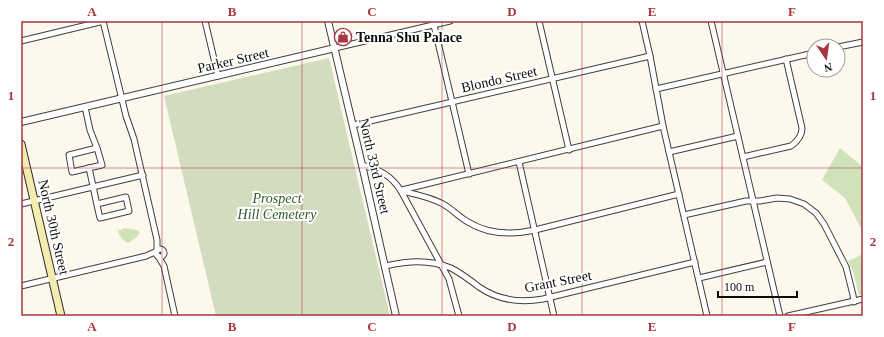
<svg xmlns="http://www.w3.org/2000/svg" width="884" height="337" viewBox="0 0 884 337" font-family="'Times New Roman',serif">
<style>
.green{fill:#d0e2ba}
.cemetery{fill:#d3dbc0}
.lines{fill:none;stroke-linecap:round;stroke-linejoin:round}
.minor-casing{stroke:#3e3e3e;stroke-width:7}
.tertiary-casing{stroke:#3e3e3e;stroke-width:8}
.secondary-casing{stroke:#2d2d2d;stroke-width:9}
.minor{stroke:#fff;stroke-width:5}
.tertiary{stroke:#fff;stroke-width:6}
.secondary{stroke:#f4ebaf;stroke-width:7}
.grid{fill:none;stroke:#a8363e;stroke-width:1;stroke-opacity:0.55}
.labels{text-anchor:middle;stroke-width:4;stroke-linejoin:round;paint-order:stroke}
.poi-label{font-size:14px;font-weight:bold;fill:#0b0b0b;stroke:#fff;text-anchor:start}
.street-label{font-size:14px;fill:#0b0b0b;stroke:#fff}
.park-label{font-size:14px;font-style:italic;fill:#315a25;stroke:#fff}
.neatline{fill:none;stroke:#a8363e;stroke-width:1.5}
.grid-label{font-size:13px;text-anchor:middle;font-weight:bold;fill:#a8363e}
</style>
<rect width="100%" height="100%" fill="#fcf9ec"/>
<!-- green -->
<g class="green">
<polygon points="840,148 863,167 863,232 845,198 822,180"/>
<path d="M124 228 137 230 140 232 137 237 128 243C122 240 119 236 118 230H121Z"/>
<polygon points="863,254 863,295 859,295 858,292 854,274 848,261"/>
</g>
<!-- cemetery -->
<polygon class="cemetery" points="329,58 390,316 216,316 164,96"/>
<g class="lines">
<defs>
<g id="minor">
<polyline points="103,21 126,116 134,139 157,240 157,250"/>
<polyline points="205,21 218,76"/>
<polyline points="433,21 469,174"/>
<polyline points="539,21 569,150"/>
<polyline points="642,21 650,56 663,126 707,316"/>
<polyline points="711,21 780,316"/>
<polyline points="21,41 104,21"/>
<polyline points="838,47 863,42"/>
<polyline points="335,48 450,21"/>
<polyline points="656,89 814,53"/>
<path d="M85 107 90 130 97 148 102 165 89 168C93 185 96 202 100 218L129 211 126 197 97 204"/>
<polyline points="353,125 650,56"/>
<polyline points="669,152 738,136"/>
<path d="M743 157 791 146C798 141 802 136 802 128L786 59"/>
<polyline points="519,162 554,316"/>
<path d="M362 165C380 170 391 175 401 191L449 279 459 316"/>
<polyline points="89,168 72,172 69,155 97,148"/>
<polyline points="402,190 663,126"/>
<path d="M401 191C415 194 430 197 443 204 452 209 459 217 468 222 489 235 512 235 535 230L679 194"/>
<polyline points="21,204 143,175"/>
<polyline points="684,215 746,201 760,201 777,198 790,199 804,204 816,213 824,224 846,267 853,295 854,302"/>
<circle cx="160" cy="253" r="4"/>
<polyline points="158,256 164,266 175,316"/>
<path d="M385 266C408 261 428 259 451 268 461 273 470 280 479 287 498 300 521 303 543 299L695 262"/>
<polyline points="699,278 767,262"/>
<polyline points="21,286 146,256 157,251"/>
<polyline points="788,316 863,299"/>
</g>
<g id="tertiary">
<polyline points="328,21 362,165 396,316"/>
<polyline points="21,122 335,48"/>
</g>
<polyline id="secondary" points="21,144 61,316"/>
</defs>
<!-- minor casing -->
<use href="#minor" class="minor-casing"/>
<!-- tertiary casing -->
<use href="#tertiary" class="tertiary-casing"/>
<!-- secondary casing -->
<use href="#secondary" class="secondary-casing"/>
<!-- minor -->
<use href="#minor" class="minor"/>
<!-- tertiary -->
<use href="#tertiary" class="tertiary"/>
<!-- secondary -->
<use href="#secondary" class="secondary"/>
</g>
<!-- grid -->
<path class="grid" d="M162 21V316M302 21V316M442 21V316M582 21V316M722 21V316M21 168H863"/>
<!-- icons -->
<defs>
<symbol id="shop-ring" viewBox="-11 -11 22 22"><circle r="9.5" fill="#fff" stroke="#a8363e" stroke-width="1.5"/><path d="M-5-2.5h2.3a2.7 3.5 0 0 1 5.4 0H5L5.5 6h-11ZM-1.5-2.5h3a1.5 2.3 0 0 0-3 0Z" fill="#a8363e"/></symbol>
</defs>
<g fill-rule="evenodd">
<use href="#shop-ring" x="333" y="27" width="20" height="20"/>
</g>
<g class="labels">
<!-- poi labels -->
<g class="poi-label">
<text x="356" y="42">Tenna Shu Palace</text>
</g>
<!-- street labels -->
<g class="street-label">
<text transform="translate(233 60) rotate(-13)" y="5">Parker Street</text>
<text transform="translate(499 79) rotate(-13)" y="5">Blondo Street</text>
<text transform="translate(375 166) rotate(77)" y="5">North 33rd Street</text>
<text transform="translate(54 227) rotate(77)" y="5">North 30th Street</text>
<text transform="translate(558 281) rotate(-11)" y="5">Grant Street</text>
</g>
<!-- park labels -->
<g class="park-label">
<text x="277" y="203">Prospect<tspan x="277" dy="16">Hill Cemetery</tspan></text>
</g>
</g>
<!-- border -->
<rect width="884" height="337" fill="none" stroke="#ffffff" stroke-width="44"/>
<!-- north arrow -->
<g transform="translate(826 58) rotate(167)"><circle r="19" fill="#ffffff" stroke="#9d9d9d"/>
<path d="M0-3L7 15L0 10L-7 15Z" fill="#a8363e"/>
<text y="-6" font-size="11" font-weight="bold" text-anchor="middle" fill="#0b0b0b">N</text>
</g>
<!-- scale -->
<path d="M718 291v6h79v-6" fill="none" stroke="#0b0b0b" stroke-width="2"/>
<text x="724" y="291" font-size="12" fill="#0b0b0b" stroke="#ffffff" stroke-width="3" paint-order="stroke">100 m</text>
<rect x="22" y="22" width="840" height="293" class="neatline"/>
<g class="grid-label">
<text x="92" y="16">A</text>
<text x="232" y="16">B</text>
<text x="372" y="16">C</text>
<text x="512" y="16">D</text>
<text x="652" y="16">E</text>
<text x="792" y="16">F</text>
<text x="11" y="100">1</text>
<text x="873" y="100">1</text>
<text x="11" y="246">2</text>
<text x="873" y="246">2</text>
<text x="92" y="331">A</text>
<text x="232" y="331">B</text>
<text x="372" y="331">C</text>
<text x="512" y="331">D</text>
<text x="652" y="331">E</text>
<text x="792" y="331">F</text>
</g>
</svg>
